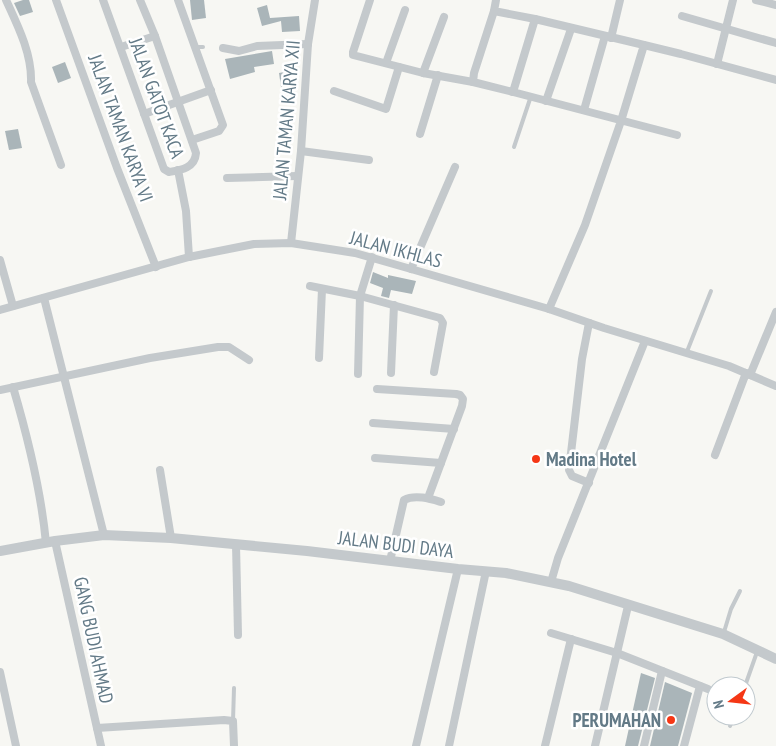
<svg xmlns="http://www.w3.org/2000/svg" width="776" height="746" viewBox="0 0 776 746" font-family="'PT Sans Narrow',sans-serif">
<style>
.building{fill:#aab5b9}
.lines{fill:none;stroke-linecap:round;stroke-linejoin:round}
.service{stroke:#c4c9cc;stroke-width:4}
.minor{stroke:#c4c9cc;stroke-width:8}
.tertiary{stroke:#c4c9cc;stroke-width:10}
.poi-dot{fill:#f53715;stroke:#fff;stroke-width:2}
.labels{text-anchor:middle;stroke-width:5;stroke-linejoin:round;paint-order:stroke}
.street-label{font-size:19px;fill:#637a87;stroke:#fff}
.poi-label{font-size:19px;font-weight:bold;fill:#637a87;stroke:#fff;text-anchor:start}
</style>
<rect width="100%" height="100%" fill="#f7f7f3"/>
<!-- building -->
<g class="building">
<polygon points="23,0 29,0 33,12 20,16 14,3"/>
<polygon points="190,0 204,0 206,18 192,20"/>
<polygon points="267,5 270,18 299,16 300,31 282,32 281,21 262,26 257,8"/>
<polygon points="272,51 274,64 254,67 255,72 230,79 225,59"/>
<polygon points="65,62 71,78 58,83 52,67"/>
<polygon points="290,71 292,85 281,87 279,73"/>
<polygon points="18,129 22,148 9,150 5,131"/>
<polygon points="373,272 388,278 388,275 416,281 412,294 391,290 389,298 381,296 383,288 370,283"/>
<polygon points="641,673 655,678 638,746 625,746"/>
<polygon points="665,682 692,693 678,746 650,746"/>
</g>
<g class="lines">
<!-- service -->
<g class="service">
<polyline points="195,47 203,47"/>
<polyline points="514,147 531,96"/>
<polyline points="686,354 711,291"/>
<polyline points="724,632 731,609 740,591"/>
<polyline points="745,686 757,652"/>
<polyline points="233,721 234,688"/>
<polyline points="730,726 734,716"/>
</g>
<!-- minor -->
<g class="minor">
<path d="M6 0C18 26 32 54 31 82L61 165"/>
<polyline points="56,0 117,168 156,267"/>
<path d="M103 0 164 169 169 172C181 170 195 168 196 153L155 36 140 0"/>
<polyline points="178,0 223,125 219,131 192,140"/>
<polyline points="370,0 353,52 353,55 423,73 473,82"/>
<polyline points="496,0 494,11 535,19"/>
<polyline points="756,0 776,5"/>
<polyline points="494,11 474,73 473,82 513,92"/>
<polyline points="682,16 776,43"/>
<polyline points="611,38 620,0"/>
<polyline points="644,45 681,54 776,80"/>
<polyline points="121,47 155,36"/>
<polyline points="223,48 239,51 257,46 308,44"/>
<polyline points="386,63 405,10"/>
<polyline points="717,64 733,0"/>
<polyline points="423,73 444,17"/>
<polyline points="334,91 386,109 399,67"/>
<polyline points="546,101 571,29"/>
<polyline points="584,110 605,36"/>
<polyline points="144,114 211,90"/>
<polyline points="420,134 438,75"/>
<polyline points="301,151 369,160"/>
<polyline points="178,170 186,211 189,257"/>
<polyline points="227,178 297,176"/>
<polyline points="291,243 301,151 308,44 315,0"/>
<polyline points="0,260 13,306"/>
<polyline points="411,269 455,167"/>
<polyline points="310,286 360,296 440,318 443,323 434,372"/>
<polyline points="44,298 104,535"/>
<path d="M549 309 585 225 621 121 644 45 535 19 513 92C568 106 622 121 677 135"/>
<polyline points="0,310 189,257 254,244 291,243 355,253 411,269 549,309 604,328 729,366 776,386"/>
<polyline points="319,358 322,289"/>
<polyline points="391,373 394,305"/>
<polyline points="358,374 360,296 372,257"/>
<polyline points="750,375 776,312"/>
<path d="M13 387C28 438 41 490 46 543"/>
<polyline points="377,389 456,394 460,395 463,399 462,406 428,498"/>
<polyline points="0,390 150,358 218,347 229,347 249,360"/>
<polyline points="373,423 454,429"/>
<polyline points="715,455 746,373"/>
<polyline points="375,458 441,463"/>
<polyline points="160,470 171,538"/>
<polyline points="589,483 572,476 569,470 582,359 589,323"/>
<polyline points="55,541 101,746"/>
<polyline points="236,544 238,635"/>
<path d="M390 561 404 500C415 494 431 499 441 502"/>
<polyline points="551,582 558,558 645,341"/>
<polyline points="551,633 617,653 708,689"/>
<polyline points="0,672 16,746"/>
<polyline points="97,728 224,720 233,721 234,746"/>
<polyline points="416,746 458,569"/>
<polyline points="449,746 486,571"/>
<polyline points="545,746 571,639"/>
<polyline points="595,746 628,606"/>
<polyline points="644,746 662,671"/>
<polyline points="684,746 700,686"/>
</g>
<!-- tertiary -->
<polyline class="tertiary" points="0,551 55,541 104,535 171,538 307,551 458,569 506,573 569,586 723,634 776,659"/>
</g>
<!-- markers -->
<g class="poi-dot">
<circle cx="536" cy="459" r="5"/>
<circle cx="671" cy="720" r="5"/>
</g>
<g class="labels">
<!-- street labels -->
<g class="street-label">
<text transform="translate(157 98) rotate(70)" y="7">JALAN GATOT KACA</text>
<text transform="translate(286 120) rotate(-85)" y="7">JALAN TAMAN KARYA XII</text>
<text transform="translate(121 128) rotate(70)" y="7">JALAN TAMAN KARYA VI</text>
<text transform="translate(396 249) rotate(15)" y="7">JALAN IKHLAS</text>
<text transform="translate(396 544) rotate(7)" y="7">JALAN BUDI DAYA</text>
<text transform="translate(94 640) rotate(78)" y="7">GANG BUDI AHMAD</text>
</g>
<!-- poi labels -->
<g class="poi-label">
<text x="546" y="466">Madina Hotel</text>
<text x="661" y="727" text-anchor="end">PERUMAHAN</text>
</g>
</g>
<!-- north arrow -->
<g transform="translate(731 701) rotate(255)"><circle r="24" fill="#ffffff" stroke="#c1cacf"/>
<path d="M0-4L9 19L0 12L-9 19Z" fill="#f53715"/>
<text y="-8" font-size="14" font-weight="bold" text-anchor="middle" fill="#637a87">N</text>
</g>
</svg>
